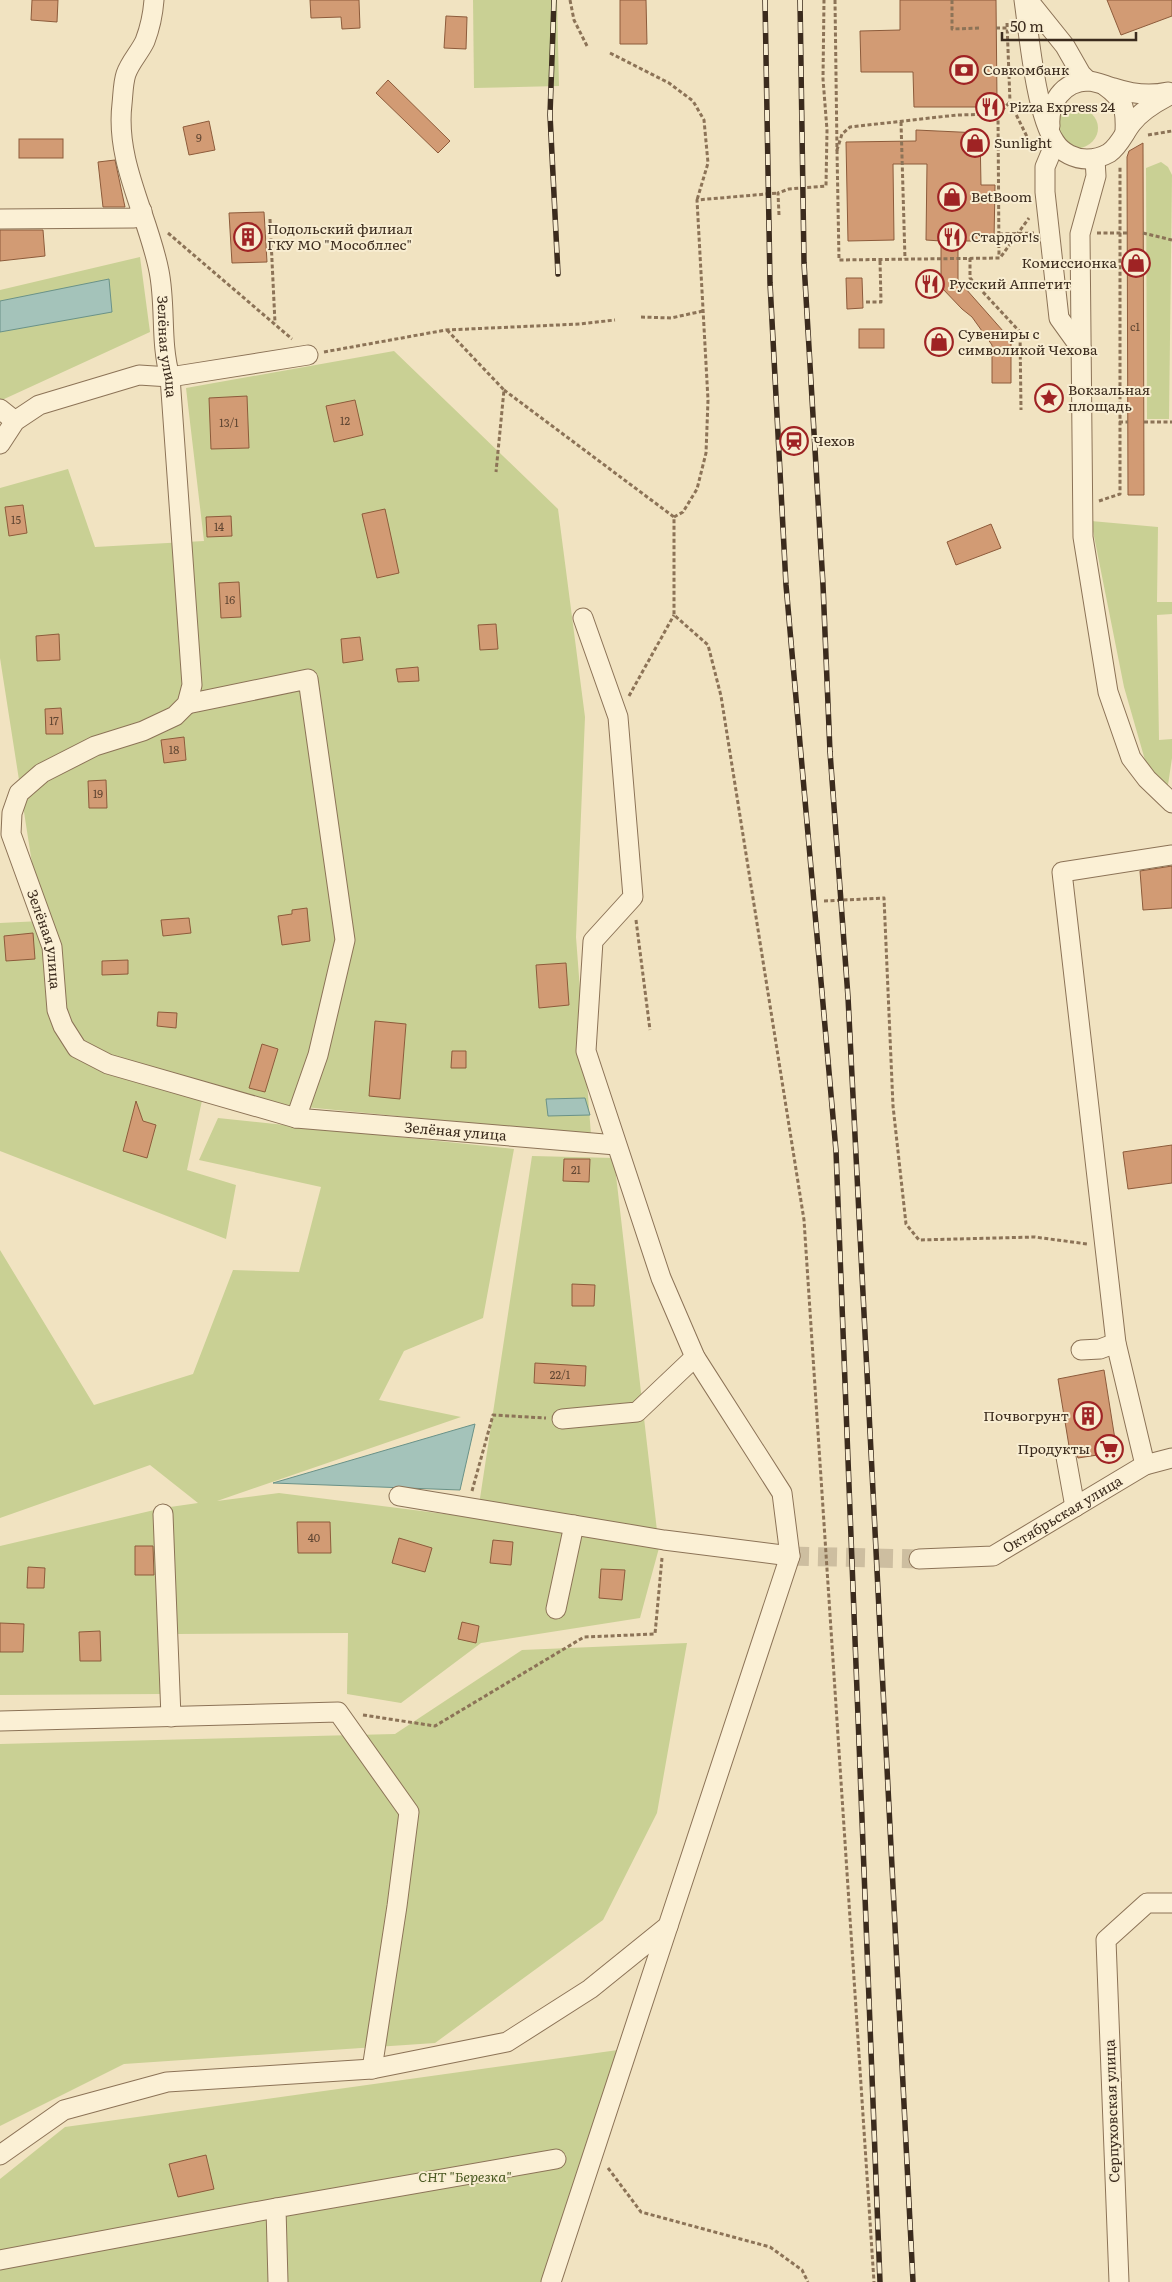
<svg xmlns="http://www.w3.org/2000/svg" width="1172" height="2282" viewBox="0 0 1172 2282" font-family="Literata,serif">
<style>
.green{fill:#c9d094}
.water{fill:#a4c3ba;stroke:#6a9288}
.building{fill:#d29b74;stroke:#8d5b3b}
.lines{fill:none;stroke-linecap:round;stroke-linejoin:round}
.minor-tunnel{stroke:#cdbea0;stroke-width:19;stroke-dasharray:19 9;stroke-linecap:butt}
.minor-casing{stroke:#8c7357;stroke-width:21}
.path{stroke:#8c7357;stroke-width:3;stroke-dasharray:4 2.5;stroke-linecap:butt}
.minor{stroke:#fbf0d5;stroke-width:19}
.rail-casing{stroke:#3b2b1d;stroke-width:5.5}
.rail{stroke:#f8edd1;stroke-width:4;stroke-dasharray:11;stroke-linecap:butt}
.labels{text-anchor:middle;stroke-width:4;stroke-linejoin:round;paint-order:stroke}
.number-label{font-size:11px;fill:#614733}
.poi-label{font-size:14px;fill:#3b2b1d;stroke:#f8edd1;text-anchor:start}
.street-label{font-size:14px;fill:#3b2b1d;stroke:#f8edd1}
.park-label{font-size:14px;font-style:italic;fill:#4b5922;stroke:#f8edd1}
</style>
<rect width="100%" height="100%" fill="#f1e3c1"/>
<!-- green -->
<g class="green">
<polygon points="473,0 557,0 559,86 474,88"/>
<path d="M1075 107C1105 110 1106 145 1076 149L1059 139 1058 118 1068 108Z"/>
<polygon points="1161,162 1168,167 1172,175 1169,419 1147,419 1146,168"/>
<polygon points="140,257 150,332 2,400 0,404 0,290"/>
<polygon points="394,351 558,509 585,717 576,937 591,1135 284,1105 206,1082 187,1170 236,1185 226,1239 0,1151 0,923 41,921 0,658 0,488 68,469 95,547 204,541 186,388"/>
<polygon points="1091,521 1158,527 1157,602 1172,602 1172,614 1157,615 1159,740 1172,739 1172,758 1168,785 1157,784 1149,774 1124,687"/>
<polygon points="218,1118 514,1149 483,1318 404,1351 379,1400 461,1417 217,1501 279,1493 477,1518 532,1156 614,1158 659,1548 640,1618 481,1643 401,1703 347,1694 348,1633 176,1634 161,1694 0,1695 0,1546 163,1508 198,1503 150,1465 0,1518 0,1250 94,1405 193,1374 233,1270 299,1272 321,1187 199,1160"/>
<polygon points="687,1643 657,1813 603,1920 435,2043 124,2064 0,2126 0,1744 395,1734 522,1650"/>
<polygon points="618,2050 542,2282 0,2282 0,2179 65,2127"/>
</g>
<!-- water -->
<g class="water">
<polygon points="109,279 112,312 0,332 0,301"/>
<polygon points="585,1098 590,1115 548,1116 546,1099"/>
<polygon points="475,1424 460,1490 273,1483"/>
</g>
<!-- building -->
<g class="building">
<polygon points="32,0 58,0 57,22 31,20"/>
<polygon points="310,0 359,0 360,28 342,29 341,17 311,18"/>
<polygon points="620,0 646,0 647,44 620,44"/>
<polygon points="900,0 996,0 997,101 990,107 914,107 913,72 861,72 860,31 900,30"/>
<polygon points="1107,0 1172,0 1172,16 1121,35"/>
<polygon points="446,16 467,17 466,49 444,48"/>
<polygon points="388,80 450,141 438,153 376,93"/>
<polygon points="209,121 215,150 189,155 183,127"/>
<polygon points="916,130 980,133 981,185 995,185 994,241 958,241 958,280 1011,340 1011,383 992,383 992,345 972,317 962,309 941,287 941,241 926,240 927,164 893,164 894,240 848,241 846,142 916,141"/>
<rect x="19" y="139" width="44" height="19"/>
<polygon points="1143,143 1144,495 1128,495 1127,157 1129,151"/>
<polygon points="115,160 125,207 103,207 98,162"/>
<polygon points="264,212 267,262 232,263 229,213"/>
<polygon points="0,230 43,230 45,256 0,261"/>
<polygon points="846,278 862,278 863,308 847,309"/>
<rect x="859" y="329" width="25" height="19"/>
<polygon points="247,396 249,448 211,449 209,398"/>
<polygon points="355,400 363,435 334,442 326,406"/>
<polygon points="23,505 27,533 9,536 5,507"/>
<polygon points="385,509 399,573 377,578 362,514"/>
<polygon points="231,516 232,536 207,537 206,517"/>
<polygon points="991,524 1001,548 956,565 947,542"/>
<polygon points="239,582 241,617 221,618 219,583"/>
<polygon points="496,624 498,649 480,650 478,625"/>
<polygon points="59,634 60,660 37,661 36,636"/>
<polygon points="360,637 363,660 343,663 341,639"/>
<polygon points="418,667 419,681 398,682 396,669"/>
<polygon points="61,708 63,734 46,734 45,709"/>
<polygon points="184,737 186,760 164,763 161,740"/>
<polygon points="106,780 107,808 89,808 88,781"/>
<polygon points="1172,866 1172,908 1143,910 1140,871"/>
<polygon points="307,908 310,941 282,945 278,916 292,914 292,910"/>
<polygon points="189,918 191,933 163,936 161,920"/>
<polygon points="33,933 35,959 6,961 4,936"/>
<polygon points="128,960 128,974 102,975 102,961"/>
<polygon points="566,963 569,1005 539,1008 536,965"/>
<polygon points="158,1012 177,1013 176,1028 157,1026"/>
<polygon points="375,1021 406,1024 400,1099 369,1096"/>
<polygon points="262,1044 278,1049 265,1092 249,1088"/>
<polygon points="452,1051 466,1051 466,1068 451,1068"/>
<polygon points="136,1101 143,1121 156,1125 147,1158 123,1151"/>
<polygon points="1172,1145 1172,1183 1128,1189 1123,1152"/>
<polygon points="564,1159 590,1159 589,1182 563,1181"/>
<polygon points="572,1284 595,1285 594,1306 572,1306"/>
<polygon points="535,1363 586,1366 585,1386 534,1383"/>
<polygon points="1104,1370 1117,1452 1078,1458 1075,1450 1069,1446 1058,1379"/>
<polygon points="297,1522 330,1522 331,1553 298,1553"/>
<polygon points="399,1538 432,1548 425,1572 392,1563"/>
<polygon points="493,1540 513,1542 511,1565 490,1563"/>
<polygon points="135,1546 153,1546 154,1575 135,1575"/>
<polygon points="28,1567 45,1568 44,1588 27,1588"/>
<polygon points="601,1569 625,1570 622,1600 599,1598"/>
<polygon points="462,1622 479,1626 476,1643 458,1639"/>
<polygon points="0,1623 24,1624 23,1652 0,1652"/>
<polygon points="100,1631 101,1661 80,1661 79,1632"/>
<polygon points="206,2155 214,2189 178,2197 169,2164"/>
</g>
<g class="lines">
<!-- minor-tunnel -->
<polyline class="minor-tunnel" points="790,1556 919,1559"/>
<defs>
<g id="minor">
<path id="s1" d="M154 0C153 13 150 28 145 41 140 52 130 62 126 74 123 83 123 95 122 104 115 162 148 215 159 271 166 306 160 342 170 377L192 685 187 704 175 716 143 731 95 746 42 773 19 793 12 813 11 834 52 947 57 1010 63 1026 77 1048 108 1064 296 1118 616 1145"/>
<path d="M1024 0C1029 35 1036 114 1055 142 1062 153 1075 159 1087 159 1095 159 1102 157 1109 153 1120 145 1124 133 1132 123 1142 110 1158 101 1172 94"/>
<polyline points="1028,0 1065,46 1081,74 1088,81"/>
<path d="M1105 86C1125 100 1126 110 1125 133"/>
<path d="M1050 126C1048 104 1063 81 1088 81 1096 81 1106 86 1114 88 1132 94 1150 96 1168 92"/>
<polyline points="1055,143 1045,167 1045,192 1059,318 1082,350"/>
<polyline points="1095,159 1096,176 1080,234 1083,537 1108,692 1131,758 1147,779 1172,803"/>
<polyline points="0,219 134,218 142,211"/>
<polyline points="0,409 15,421"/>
<polyline points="0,444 15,421 39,405 139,375 170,377 308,355"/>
<polyline points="187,704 308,679 345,940 318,1055 296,1118"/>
<polyline points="1081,1350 1100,1349 1116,1343"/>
<polyline points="562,1419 637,1412 695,1357"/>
<polyline points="1066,1457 1075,1507"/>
<polyline points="1145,1465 1116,1343 1062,872 1172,855"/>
<polyline points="399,1496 664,1540 790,1556"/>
<polyline points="163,1514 171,1717"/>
<path id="s2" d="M919 1559 993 1556 1145 1465 1172 1458"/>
<polyline points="556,1609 574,1525"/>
<polyline points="0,1721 338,1712 409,1812 397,1906 372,2069"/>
<polyline points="0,2155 64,2110 167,2082 372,2069 507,2042 590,1989 668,1926 790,1556 782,1493 695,1357 661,1278 586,1051 593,941 633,897 618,717 583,618"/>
<polyline points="0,2260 276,2208"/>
<polyline points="278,2282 276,2208 556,2159"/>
<polyline points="551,2282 668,1926"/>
<polyline points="1119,2282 1106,1940 1147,1903 1172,1903"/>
</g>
</defs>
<!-- minor casing -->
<use href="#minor" class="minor-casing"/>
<!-- path -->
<g class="path">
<polyline points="570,0 574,20 587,46"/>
<polyline points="835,0 837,150 842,134 850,127 957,115 998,114 1010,102 1033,149"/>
<polyline points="952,0 952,29 980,28"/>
<polyline points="1007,23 1010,102"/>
<polyline points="996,28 1007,28"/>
<polyline points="610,53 669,83 693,101 704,120 708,163 697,200"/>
<polyline points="998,114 999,257"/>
<polyline points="901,122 905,259"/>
<polyline points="1148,135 1172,131"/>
<polyline points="837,150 839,260 1000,258 1029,218"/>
<polyline points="779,215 778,193 789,189 826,186 827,130 823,79 824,0"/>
<polyline points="270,219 275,323"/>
<polyline points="168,233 292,339"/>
<polyline points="1097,233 1127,233"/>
<polyline points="1143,233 1172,240"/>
<polyline points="999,234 1034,233"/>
<polyline points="970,258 970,278 1020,332 1021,410"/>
<polyline points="866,302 881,302 880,260"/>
<polyline points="641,317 671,318 703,311"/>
<polyline points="447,330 504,390 496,472"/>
<polyline points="324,352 446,330 580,324 615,320"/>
<polyline points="504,390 674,517 674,615 708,645 721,696 804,1220 874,2282"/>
<polyline points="1119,422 1128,422"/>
<polyline points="1144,422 1172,422"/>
<polyline points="1099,501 1120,494 1120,167"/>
<polyline points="674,517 683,512 697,489 706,453 708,400 697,200 778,193"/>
<polyline points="629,696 674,615"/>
<polyline points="824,901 884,898 893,1106 906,1224 919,1240 1035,1237 1087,1244"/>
<polyline points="636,920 650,1030"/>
<polyline points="472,1491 493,1415 546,1418"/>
<polyline points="363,1715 435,1726 584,1637 655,1634 662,1558"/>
<polyline points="608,2168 641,2212 770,2247 802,2270 808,2282"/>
</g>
<!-- minor -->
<use href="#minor" class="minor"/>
<defs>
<g id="rail">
<polyline points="554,0 550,115 558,274"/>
<polyline points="765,0 770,283 786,585 836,1151 880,2282"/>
<polyline points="800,0 804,263 823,585 830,752 848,997 913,2282"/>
</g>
</defs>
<!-- rail casing -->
<use href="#rail" class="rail-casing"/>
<!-- rail -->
<use href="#rail" class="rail"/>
</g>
<!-- icons -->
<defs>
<symbol id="bank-ring" viewBox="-11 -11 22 22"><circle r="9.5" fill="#f8edd1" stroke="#9f2324" stroke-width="1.5"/><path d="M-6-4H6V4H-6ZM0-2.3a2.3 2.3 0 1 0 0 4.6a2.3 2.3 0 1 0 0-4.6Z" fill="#9f2324"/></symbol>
<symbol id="restaurant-ring" viewBox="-11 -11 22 22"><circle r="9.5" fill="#f8edd1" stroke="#9f2324" stroke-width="1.5"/><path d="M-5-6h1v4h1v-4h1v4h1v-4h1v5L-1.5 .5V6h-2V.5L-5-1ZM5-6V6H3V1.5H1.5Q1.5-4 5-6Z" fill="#9f2324"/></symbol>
<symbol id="shop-ring" viewBox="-11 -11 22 22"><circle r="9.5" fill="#f8edd1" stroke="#9f2324" stroke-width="1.5"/><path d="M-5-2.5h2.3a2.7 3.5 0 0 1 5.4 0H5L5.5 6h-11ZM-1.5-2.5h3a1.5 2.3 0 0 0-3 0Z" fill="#9f2324"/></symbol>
<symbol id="building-ring" viewBox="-11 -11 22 22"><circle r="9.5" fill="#f8edd1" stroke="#9f2324" stroke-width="1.5"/><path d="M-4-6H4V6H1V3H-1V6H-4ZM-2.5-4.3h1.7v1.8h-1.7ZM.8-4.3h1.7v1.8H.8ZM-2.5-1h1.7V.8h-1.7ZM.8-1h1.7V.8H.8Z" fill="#9f2324"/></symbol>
<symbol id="sight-ring" viewBox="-11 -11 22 22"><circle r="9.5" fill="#f8edd1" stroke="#9f2324" stroke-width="1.5"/><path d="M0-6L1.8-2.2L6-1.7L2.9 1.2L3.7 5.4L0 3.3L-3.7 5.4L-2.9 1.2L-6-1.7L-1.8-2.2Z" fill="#9f2324"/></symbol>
<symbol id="station-ring" viewBox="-11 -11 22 22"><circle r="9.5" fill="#f8edd1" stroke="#9f2324" stroke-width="1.5"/><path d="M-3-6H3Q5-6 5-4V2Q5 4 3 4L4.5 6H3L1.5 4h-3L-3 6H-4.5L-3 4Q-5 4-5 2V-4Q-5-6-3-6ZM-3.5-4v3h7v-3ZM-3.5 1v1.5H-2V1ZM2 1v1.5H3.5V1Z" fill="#9f2324"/></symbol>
<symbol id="supermarket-ring" viewBox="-11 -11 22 22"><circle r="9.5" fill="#f8edd1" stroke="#9f2324" stroke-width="1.5"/><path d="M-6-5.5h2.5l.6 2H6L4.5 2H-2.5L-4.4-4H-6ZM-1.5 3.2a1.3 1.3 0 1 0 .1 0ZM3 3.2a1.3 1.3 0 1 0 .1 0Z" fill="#9f2324"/></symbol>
</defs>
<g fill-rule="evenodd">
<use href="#bank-ring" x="948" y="54" width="32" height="32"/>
<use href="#restaurant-ring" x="974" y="91" width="32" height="32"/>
<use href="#shop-ring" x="959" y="127" width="32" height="32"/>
<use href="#shop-ring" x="936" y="181" width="32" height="32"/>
<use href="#building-ring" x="232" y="221" width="32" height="32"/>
<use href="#restaurant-ring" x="936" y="221" width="32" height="32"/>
<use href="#shop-ring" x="1120" y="247" width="32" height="32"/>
<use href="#restaurant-ring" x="914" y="268" width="32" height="32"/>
<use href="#shop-ring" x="923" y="326" width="32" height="32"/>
<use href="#sight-ring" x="1033" y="382" width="32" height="32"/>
<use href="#station-ring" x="778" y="425" width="32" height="32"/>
<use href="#building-ring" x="1072" y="1400" width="32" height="32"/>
<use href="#supermarket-ring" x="1093" y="1433" width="32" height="32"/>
</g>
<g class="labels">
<!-- number labels -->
<g class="number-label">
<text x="199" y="142">9</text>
<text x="1135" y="331">с1</text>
<text x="345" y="425">12</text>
<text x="229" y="427">13/1</text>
<text x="16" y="524">15</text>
<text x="219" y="531">14</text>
<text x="230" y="604">16</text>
<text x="54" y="725">17</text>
<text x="174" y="754">18</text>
<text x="98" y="798">19</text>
<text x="576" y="1174">21</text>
<text x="560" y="1379">22/1</text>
<text x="314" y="1542">40</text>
</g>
<!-- poi labels -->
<g class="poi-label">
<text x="983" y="75">Совкомбанк</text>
<text x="1009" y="112">Pizza Express 24</text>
<text x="994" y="148">Sunlight</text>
<text x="971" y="202">BetBoom</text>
<text x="267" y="234">Подольский филиал<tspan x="267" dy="16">ГКУ МО "Мособллес"</tspan></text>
<text x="971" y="242">Стардог!s</text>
<text x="1117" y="268" text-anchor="end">Комиссионка</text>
<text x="949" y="289">Русский Аппетит</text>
<text x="958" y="339">Сувениры с<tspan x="958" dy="16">символикой Чехова</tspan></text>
<text x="1068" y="395">Вокзальная<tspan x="1068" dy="16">площадь</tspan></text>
<text x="813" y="446">Чехов</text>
<text x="1069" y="1421" text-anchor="end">Почвогрунт</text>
<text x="1090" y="1454" text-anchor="end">Продукты</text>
</g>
<!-- street labels -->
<g class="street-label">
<text dy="5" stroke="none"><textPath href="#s1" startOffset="359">Зелёная улица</textPath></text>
<text dy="5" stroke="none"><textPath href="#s1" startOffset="1064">Зелёная улица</textPath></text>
<text dy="5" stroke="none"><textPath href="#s1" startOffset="1570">Зелёная улица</textPath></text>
<text dy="5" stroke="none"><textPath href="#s2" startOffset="155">Октябрьская улица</textPath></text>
<text transform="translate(1112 2111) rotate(-92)" y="5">Серпуховская улица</text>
</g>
<!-- park labels -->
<g class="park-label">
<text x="465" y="2182">СНТ "Березка"</text>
</g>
</g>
<!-- scale -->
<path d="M1002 32v8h134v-8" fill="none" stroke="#3b2b1d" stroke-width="2.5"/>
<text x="1010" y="32" font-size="15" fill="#3b2b1d" stroke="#f8edd1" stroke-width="4" paint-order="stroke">50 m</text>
</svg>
